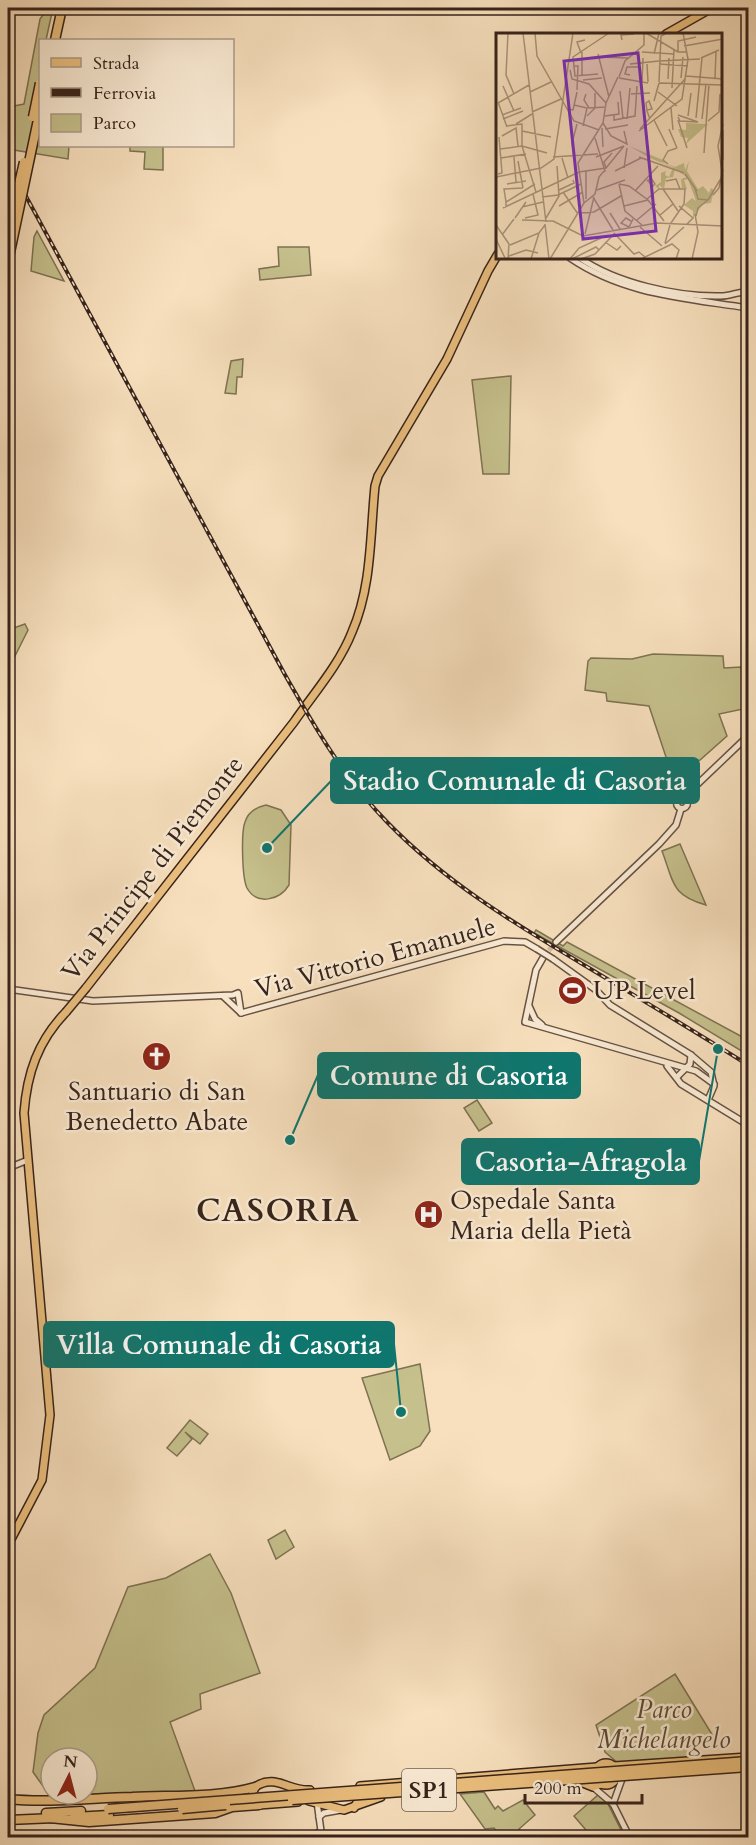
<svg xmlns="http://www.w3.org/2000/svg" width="756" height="1845" viewBox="0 0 756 1845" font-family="Cardo,serif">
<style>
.green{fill:#c5c08c;stroke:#7e7253;stroke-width:1.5;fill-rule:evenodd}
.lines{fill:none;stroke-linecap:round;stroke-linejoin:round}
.minor-tunnel{stroke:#d1ba9d;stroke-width:5;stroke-dasharray:5 2.5;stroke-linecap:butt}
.minor-casing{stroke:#675243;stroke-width:8}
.major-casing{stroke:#37231a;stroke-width:10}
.highway-casing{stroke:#37231a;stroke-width:11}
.minor{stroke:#faebd5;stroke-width:5}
.major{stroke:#ecc07f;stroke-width:7}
.highway{stroke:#ecc07f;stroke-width:8}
.rail-casing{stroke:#37231a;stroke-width:4}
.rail{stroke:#faebd5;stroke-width:1.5;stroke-dasharray:4.5;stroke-linecap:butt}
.minor-bridge-casing{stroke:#675243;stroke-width:8;stroke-linecap:butt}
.major-bridge-casing{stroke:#37231a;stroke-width:10;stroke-linecap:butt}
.highway-bridge-casing{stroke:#37231a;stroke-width:11;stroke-linecap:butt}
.minor-bridge{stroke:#faebd5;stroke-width:5}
.major-bridge{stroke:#ecc07f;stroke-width:7}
.highway-bridge{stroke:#ecc07f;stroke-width:8}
.labels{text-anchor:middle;stroke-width:5;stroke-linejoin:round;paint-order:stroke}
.shield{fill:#faebd5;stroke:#725f52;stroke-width:1.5}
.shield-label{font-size:24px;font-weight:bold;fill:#37231a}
.street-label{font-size:26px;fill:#37231a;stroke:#faebd5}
.poi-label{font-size:26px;fill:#37231a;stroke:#faebd5;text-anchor:start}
.park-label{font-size:26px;font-style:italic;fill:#5a4a36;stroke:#faebd5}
.district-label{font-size:32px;font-weight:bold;letter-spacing:1.5px;fill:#37231a;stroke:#faebd5}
.inset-road{fill:none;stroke:#ab947c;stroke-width:1.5}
.view{fill:#7b2cbf;fill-opacity:0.15;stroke:#7b2cbf;stroke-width:3}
.inset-edge{fill:none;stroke:#37231a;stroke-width:3}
.leader{fill:none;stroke:#0f766e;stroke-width:2}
.callout-dot{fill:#0f766e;stroke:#faebd5;stroke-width:2}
.callout{fill:#0f766e;stroke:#0f766e;stroke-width:2}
.callout-label{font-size:27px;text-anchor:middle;font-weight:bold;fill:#fff}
</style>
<rect width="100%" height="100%" fill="#f8e0be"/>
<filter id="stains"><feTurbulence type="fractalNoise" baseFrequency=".00333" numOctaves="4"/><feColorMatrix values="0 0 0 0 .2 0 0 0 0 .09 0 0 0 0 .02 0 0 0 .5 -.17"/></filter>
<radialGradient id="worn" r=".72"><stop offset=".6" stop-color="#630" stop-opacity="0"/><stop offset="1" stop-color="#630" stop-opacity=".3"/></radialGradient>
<!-- green -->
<g class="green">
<polygon points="48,8 53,8 46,40 40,40 40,146 69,146 68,159 8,149 8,107 24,104 40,19"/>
<polygon points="130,146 163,146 163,170 144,169 145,152 130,151"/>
<polygon points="37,231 64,281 31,271 34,237"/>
<polygon points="278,247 309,247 311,275 260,280 259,269 279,266"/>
<polygon points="243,359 242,377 237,377 236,394 225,393 231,361"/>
<polygon points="511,376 509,474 483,474 472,380"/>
<polygon points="25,624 28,630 8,670 8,630"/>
<polygon points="653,654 723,656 724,668 741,667 748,708 719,714 727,736 700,760 669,766 649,706 607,701 606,693 585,690 588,661 591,658 632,659"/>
<path d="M266 805 281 810 291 825 289 885C280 900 257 906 247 888 242 878 241 832 245 822 248 812 257 807 266 805Z"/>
<path d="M680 844 706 905C671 895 674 883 662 851Z"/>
<polygon points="536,930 563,946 567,942 748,1040 748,1055 679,1013 534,933"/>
<polygon points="477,1100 492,1123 479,1131 464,1108"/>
<polygon points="420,1364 430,1431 420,1446 390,1460 362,1378"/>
<polygon points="190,1420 208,1434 200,1444 185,1432 192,1439 177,1456 167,1448"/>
<polygon points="285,1530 294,1547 276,1559 268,1540"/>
<path d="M210 1554 231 1593 260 1673 200 1694 201 1709 170 1722 195 1791 50 1796 33 1772 38 1733 44 1715 95 1668 128 1587 166 1578ZM51 1758H87V1794H51Z"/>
<polygon points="675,1674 713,1736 692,1750 694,1759 618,1763 605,1752 596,1725"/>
<polygon points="484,1792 495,1809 498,1806 503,1811 523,1800 535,1815 519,1829 526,1837 501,1837 494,1828 485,1829 460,1794"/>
<polygon points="598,1795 607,1802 625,1838 592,1837 574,1816"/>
</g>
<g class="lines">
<!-- minor-tunnel -->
<polyline class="minor-tunnel" points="544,956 556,942"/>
<defs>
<g id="minor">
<path d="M570 258C624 295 686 298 748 308"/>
<path d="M580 258C616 283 677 297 721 296 731 296 739 291 748 292"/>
<circle cx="682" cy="803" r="5.5"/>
<polyline points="683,798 748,736"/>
<polyline points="556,942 659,844 676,825 681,809"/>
<polyline points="544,956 536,970 525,1022 696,1071 714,1084"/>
<polyline points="553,959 596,990 610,1005 691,1055 711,1072 714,1086 708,1100"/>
<polyline points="8,989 93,1001 233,995 238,993 241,1013"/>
<polyline points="223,996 240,1012"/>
<polyline points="529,1006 535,1019 542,1025"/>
<polyline points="241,1013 504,941 525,942 537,949"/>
<polyline points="667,1066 681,1084 748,1125"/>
<polyline points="678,1076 690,1064 691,1055"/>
<polyline points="8,1168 28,1160"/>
<polyline points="593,1787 613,1804 630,1838"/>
<polyline points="613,1804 622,1779"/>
<polyline points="319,1817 324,1813 341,1810"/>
<polyline points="307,1838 321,1831 317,1802"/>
</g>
<g id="major">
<polyline points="666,34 712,8"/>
<path d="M86 988 294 722C314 693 339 665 352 632 372 586 370 535 375 486L378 476 447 359 488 271 498 254"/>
<path d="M8 1545 42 1480 50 1415 24 1113C27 1073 38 1041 66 1012"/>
<circle cx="606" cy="1774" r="11"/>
<polyline points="614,1766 748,1757"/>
<polyline points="578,1781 593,1787 601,1784"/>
<polyline points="360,1786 597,1767"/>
<polyline points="309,1801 344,1810 381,1797"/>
<path d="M298 1802 259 1805 254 1802 252 1795 255 1787C275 1773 290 1792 310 1790"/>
<polyline points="354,1808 359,1799 359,1791"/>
</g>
<g id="highway">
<polyline points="55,40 62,8"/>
<path d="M8 1799C48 1803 91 1798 132 1797 172 1795 217 1798 255 1787"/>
<polyline points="46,1813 81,1811"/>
<polyline points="74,1817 109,1815"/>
<polyline points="50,1818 89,1822 215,1813 232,1807 259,1805"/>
<polyline points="8,1820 55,1818"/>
</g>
</defs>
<!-- minor casing -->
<use href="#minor" class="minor-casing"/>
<!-- major casing -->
<use href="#major" class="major-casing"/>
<!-- highway casing -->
<use href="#highway" class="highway-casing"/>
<!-- minor -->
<use href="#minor" class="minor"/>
<!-- major -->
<use href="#major" class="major"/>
<!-- highway -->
<use href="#highway" class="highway"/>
<defs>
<path id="rail" d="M8 163 284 673C314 726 344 778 387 822 446 883 517 925 589 968 642 1000 696 1032 748 1065"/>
</defs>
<!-- rail casing -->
<use href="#rail" class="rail-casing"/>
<!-- rail -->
<use href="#rail" class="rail"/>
<defs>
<polyline id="minor-bridge" points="537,949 553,959"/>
<polyline id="major-bridge" points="66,1012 86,988"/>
<g id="highway-bridge">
<polyline points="33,117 40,83"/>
<polyline points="8,232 24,162"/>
<polyline points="8,262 40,110"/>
<polyline points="292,1800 748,1767"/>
<polyline points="108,1809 748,1761"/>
<polyline points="182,1809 226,1805"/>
</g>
</defs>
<!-- minor-bridge casing -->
<use href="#minor-bridge" class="minor-bridge-casing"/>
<!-- major-bridge casing -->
<use href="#major-bridge" class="major-bridge-casing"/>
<!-- highway-bridge casing -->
<use href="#highway-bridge" class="highway-bridge-casing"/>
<!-- minor-bridge -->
<use href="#minor-bridge" class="minor-bridge"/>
<!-- major-bridge -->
<use href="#major-bridge" class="major-bridge"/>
<!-- highway-bridge -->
<use href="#highway-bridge" class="highway-bridge"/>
</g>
<!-- icons -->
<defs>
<symbol id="stadium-disc" viewBox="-11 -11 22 22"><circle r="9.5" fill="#8f2418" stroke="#faebd5"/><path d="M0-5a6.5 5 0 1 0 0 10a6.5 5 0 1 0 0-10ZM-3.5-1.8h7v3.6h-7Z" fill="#fff"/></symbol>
<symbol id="church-disc" viewBox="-11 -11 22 22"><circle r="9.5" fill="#8f2418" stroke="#faebd5"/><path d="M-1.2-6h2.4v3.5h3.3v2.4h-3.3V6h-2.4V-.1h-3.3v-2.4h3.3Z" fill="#fff"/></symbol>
<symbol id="hospital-disc" viewBox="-11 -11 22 22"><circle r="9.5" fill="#8f2418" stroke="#faebd5"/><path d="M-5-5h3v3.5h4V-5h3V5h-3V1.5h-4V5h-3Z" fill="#fff"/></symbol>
</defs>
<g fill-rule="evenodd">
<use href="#stadium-disc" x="556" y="974" width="33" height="33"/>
<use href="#church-disc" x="140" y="1040" width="33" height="33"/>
<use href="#hospital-disc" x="412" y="1198" width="33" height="33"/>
</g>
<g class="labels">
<!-- shield labels -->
<rect class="shield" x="402" y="1769" width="54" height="42" rx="4.5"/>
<g class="shield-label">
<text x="429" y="1798">SP1</text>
</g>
<!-- street labels -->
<g class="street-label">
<text transform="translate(152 868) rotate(-52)" y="9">Via Principe di Piemonte</text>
<text transform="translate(375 957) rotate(-15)" y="9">Via Vittorio Emanuele</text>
</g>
<!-- poi labels -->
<g class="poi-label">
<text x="593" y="999">UP Level</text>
<text x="157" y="1100" text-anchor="middle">Santuario di San<tspan x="157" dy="30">Benedetto Abate</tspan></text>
<text x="450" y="1209">Ospedale Santa<tspan x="450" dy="30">Maria della Pietà</tspan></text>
</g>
<!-- park labels -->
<g class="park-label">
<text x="664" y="1718">Parco<tspan x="664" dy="30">Michelangelo</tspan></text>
</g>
<!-- district labels -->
<g class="district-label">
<text x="278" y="1221">CASORIA</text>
</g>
</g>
<!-- overview -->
<g transform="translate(496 33)">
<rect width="226" height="226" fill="#f8e0be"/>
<path d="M190 90 208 91H212L190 111 192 105 185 104 182 96 190 97ZM133 113 167 127 170 130 164 129 181 136 171 131 179 134 188 130 189 137 193 128 191 138 202 156 207 153 213 160 215 155 218 157 215 170 207 171 197 185V178L188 172 196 165 200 168 192 146 188 147 191 156 186 155 185 146 191 144 179 136 177 144 170 145 168 156 163 152V156L159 153 165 149V140L170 138 169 142 173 144 177 135 154 125Z" fill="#c5c08c"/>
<path class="inset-road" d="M12 0 10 42 18 61M27 0 50 189M39 0 41 23 78 88 103 97M150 0 182 19H190M126 7 125 2 138 1M188 13 227 6M146 19 178 21M182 19V8L200 4M85 20 81 9 89 7M102 21 113 64M158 21 163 0M102 24 132 25M205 25 223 17M164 28 204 26M134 31 163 28M151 31 152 49M163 31 192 33M78 33H82L81 57M74 37 76 46 93 51 110 70M102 41 79 43 77 24 113 0M134 42 129 41 131 34H143V29M86 43V19M190 43 227 46M123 44 129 28 148 12V0M123 45 152 50M185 45 187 24M219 45 220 19M172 46 173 25M87 47 106 45M146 48 147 25M163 49 165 3 171 0M163 50 227 52M7 53 18 78M176 55 178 16M124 58 127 86M34 59 55 49M162 59 181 73M90 61 88 67 93 75 110 74M135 61 154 60M158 68 163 50M2 69 11 94M2 70 33 52M78 72 91 75 87 93M175 75 177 97M71 76 77 77 81 59M151 77 156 76 153 68 150 70 151 78 154 86M36 79 65 66M6 82 25 75M118 82V87L139 83 141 53M182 82 202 89 184 88 182 84M91 83 99 75V60M109 83 123 81 122 69M192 83 195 60M200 85 206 25M7 86 27 78M131 86 134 55M206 86 210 51M158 87 171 113M182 87 191 115M212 88 223 79 224 61M107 90 115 103 131 111 128 98M20 91 36 81M11 93 26 91V113L40 159M106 95 107 114M109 96 132 92M144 96 189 46M173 96 181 115M227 97V127M26 98 55 104M143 98 186 66 192 26 187 0M6 103 20 95 22 113M4 116 26 113 51 120M208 120 213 51M78 123 76 110 81 91M18 124 20 149M57 124 102 121M100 124 128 113M143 124 188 140M5 125 30 121M66 125 72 145M22 128 27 155M172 131 167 127 172 118 181 115M110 135 108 129 116 120M128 135 131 115M90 138V166M119 138 145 125M226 138 222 113 227 91M2 141 6 140 3 104M189 141 201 158M0 144 45 135 58 126 77 0M151 147 157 153 159 151 155 145 152 148M170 148 180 146 184 156M11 151 30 148M123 151 133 153 152 167 168 188M123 151 129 178 146 192M199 155 202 166 212 167M167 156 182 178M63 157 78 150 77 147M101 157 129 147M139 158 162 133M67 159 82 181M217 162 223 155 227 136M46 164 62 162 85 151M97 164 117 197M151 166 163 156H189L188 171 175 190M10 169 8 156 27 155M88 170 99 161 103 144 107 139 109 138 99 105M63 173 87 159M128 173 152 167M183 173 197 185 191 191M10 174V169L39 151M26 174 47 169M7 175 83 139 110 135 128 113M83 180 98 179 125 163M114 180 124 196M163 183 177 171M200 183 202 175 212 167 227 142M19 185 30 169M29 185 42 182 37 161M50 185 63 163 61 133M26 187 57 188 87 203 161 190 227 193M141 187 160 171M135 188 130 185 125 190 133 194 137 186M49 191 53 226M0 192 13 211 12 226M144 194 166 213M118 200 138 221 143 219 149 224M89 201 98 164M6 202 18 186M0 206 9 225M109 209 121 217 125 213M169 210 174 192M169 211 188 194M14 212 43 200 49 192M13 223 30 217 42 220M35 226 43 200M54 226 88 170 82 130 107 90 110 70 122 44M74 226 83 215 105 205M76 226 100 214 103 217M85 226 99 221 118 201M145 226 176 211 183 217 180 226M196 226 202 199 199 181"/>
<path class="view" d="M142 20 160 198 87 206 68 28Z"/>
<rect width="226" height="226" class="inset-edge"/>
</g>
<!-- callouts -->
<path class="leader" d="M267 848L331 781M290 1140L318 1075M718 1049L699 1161M401 1412L394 1344"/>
<g class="callout-dot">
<circle cx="267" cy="848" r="6"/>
<circle cx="290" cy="1140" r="6"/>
<circle cx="718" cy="1049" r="6"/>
<circle cx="401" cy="1412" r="6"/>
</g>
<g class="callout">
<rect x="331" y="758" width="368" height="45" rx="6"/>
<rect x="318" y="1053" width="262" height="45" rx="6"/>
<rect x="462" y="1139" width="237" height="45" rx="6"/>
<rect x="44" y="1322" width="350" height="45" rx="6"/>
</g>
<g class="callout-label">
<text x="515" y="790">Stadio Comunale di Casoria</text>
<text x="449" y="1085">Comune di Casoria</text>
<text x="581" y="1171">Casoria-Afragola</text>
<text x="219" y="1354">Villa Comunale di Casoria</text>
</g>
<!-- margin -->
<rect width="756" height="1845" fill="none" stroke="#f8e0be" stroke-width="30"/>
<rect x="9" y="9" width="738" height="1827" fill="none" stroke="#37231a" stroke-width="3"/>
<rect x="15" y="15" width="726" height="1815" fill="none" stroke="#37231a" stroke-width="1.5"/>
<!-- legend -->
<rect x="39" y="39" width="195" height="108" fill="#faebd5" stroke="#ac9b8a" stroke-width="1.5"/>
<rect x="51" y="58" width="30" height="9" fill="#ecc07f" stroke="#ac9b8a" stroke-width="1.5"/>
<text x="93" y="69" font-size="18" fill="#37231a">Strada</text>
<rect x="51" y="88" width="30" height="9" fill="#37231a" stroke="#ac9b8a" stroke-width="1.5"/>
<text x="93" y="99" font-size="18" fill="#37231a">Ferrovia</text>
<rect x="51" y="114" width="30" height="18" fill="#c5c08c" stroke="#ac9b8a" stroke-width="1.5"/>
<text x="93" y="129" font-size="18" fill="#37231a">Parco</text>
<!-- north arrow -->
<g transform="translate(69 1776) rotate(6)"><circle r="28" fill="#faebd5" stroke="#ac9b8a" stroke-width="1.5"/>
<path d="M0-4.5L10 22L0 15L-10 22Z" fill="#8f2418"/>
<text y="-9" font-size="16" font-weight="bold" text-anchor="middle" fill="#37231a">N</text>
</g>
<!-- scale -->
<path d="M525 1794v9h117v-9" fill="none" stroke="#37231a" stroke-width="3"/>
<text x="534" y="1794" font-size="18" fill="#37231a" stroke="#faebd5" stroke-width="4.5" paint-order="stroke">200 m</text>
<rect width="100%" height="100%" filter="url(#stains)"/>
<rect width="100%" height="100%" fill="url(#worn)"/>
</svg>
